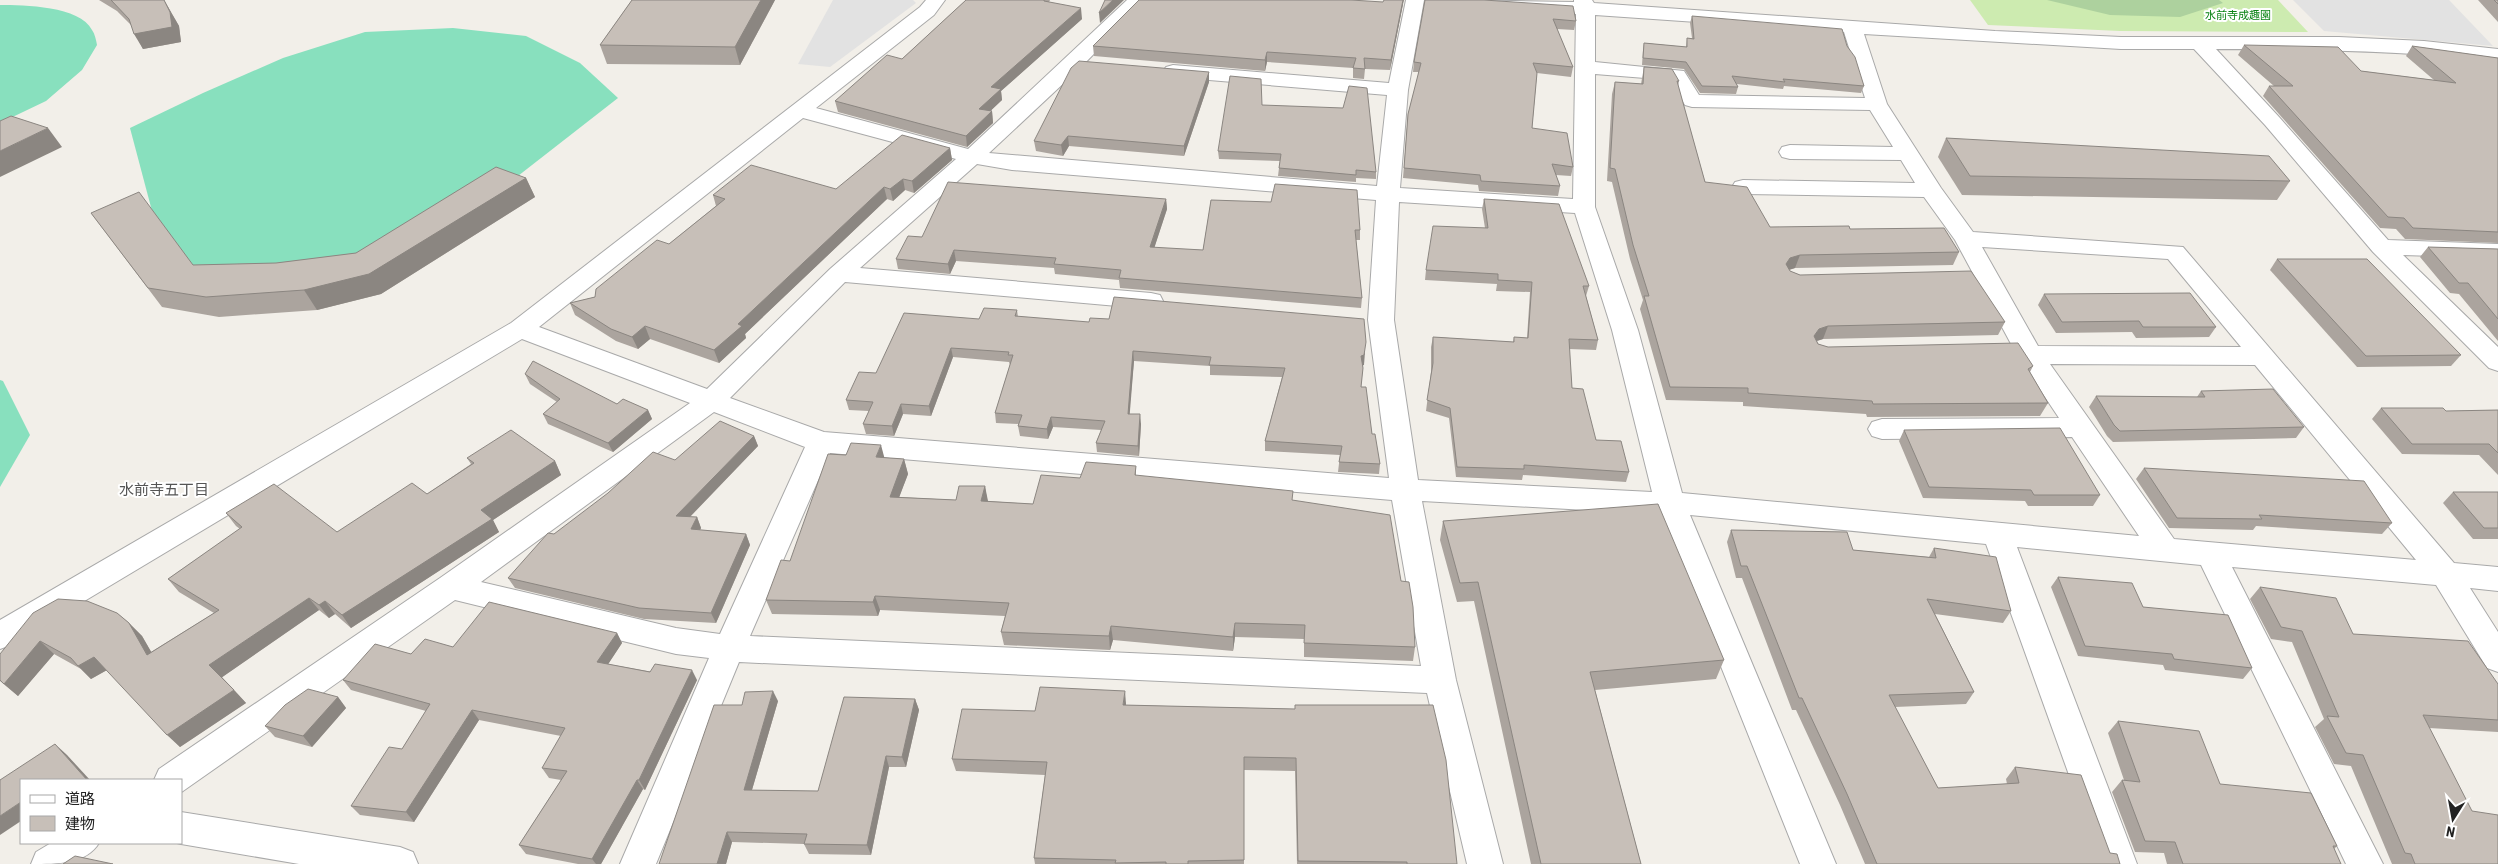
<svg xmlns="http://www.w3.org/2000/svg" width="2498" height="864" viewBox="0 0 2498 864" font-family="'Roboto Condensed','Noto Sans JP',sans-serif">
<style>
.grass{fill:#cdebb0}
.forest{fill:#add19e}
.pitch{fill:#88e0be}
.parking{fill:#e2e2e2}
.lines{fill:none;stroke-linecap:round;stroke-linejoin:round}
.minor-casing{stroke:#a9a9a9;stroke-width:2}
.minor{fill:#fff;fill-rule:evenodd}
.wall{fill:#aba49e}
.shaded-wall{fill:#8b8681}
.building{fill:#c7bfb8;stroke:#8b8681}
.labels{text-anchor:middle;stroke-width:4;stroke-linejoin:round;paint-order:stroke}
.far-park-label{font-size:11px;fill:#0c8416;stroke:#fff}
.neighbourhood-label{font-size:15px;fill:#555;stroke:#fff}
</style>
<rect width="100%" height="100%" fill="#f2efe9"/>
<!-- grass -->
<polygon class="grass" points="1970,0 2278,0 2308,32 2120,31 1988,25"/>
<!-- forest -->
<polygon class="forest" points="2047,0 2219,0 2223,3 2180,17 2110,15"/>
<!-- pitch -->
<g class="pitch">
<path d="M0 5C24 5 80 6 92 30 95 34 96 40 97 45L82 70 46 101 0 123Z"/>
<polygon points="453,28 526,36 580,63 618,98 505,186 367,272 206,285 152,211 130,128 203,93 283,58 365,32"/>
<polygon points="0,380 3,381 30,435 0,487"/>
</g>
<!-- parking -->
<g class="parking">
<polygon points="833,0 913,0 916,3 830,67 798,64"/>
<polygon points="2293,0 2449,0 2493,46 2324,31"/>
</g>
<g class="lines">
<defs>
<g id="minor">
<path d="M926 0H945L934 15 816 108 968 149 1127 0H1147L1081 67 989 153 1377 186 1387 95 1173 77 1166 75 1163 71 1166 67 1173 65 1389 83 1406 0H1424L1408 90 1400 188 1573 199 1576 14 1464 6 1457 4 1455 0 1574 2V0H1592L1594 3 1995 31 2121 37H2339L2424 41 2498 49V61C2404 51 2310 49 2216 49L2279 117 2388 240 2498 244V258L2403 255 2498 347V371L2489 368 2373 252 2265 125 2194 49H2121L1864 34 1887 104 1941 188 1973 232 2183 247 2454 563 2498 567V591L2470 588 2498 632V672L2487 668 2436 585 2232 567 2383 864H2346L2201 565 2017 547 2137 864H2101L1986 544 1690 515 1836 864H1800L1660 514 1422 501 1456 680 1503 864H1467L1427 693 739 662 656 864H620L709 658 676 654 455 600 183 791 181 792V780H154L159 769 440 578 690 403 522 339 11 645 0 649V620L511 323 920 7ZM1595 15 1844 32 1865 98 1699 95 1684 71 1595 62ZM1595 74 1670 80 1685 105 1692 107 1870 110 1893 147 1790 145 1782 147 1779 152 1782 157 1790 159 1901 160 1915 183 1743 180 1735 182 1732 187 1735 192 1743 194 1924 197 1955 240 2017 355 2059 418 1882 419 1872 422 1868 429 1872 436 1882 439 2072 437 2139 536 1682 493 1638 330 1595 207ZM803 118 956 159 830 269 707 389 539 327ZM977 164 1012 170 1376 200 1368 320 1389 478 824 432 730 398 845 282 1151 309 1160 307 1163 301 1160 295 1151 293 860 268ZM1399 202 1575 213 1612 330 1652 492 1418 480 1394 320ZM1982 247 2168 259 2241 347 2038 346ZM2050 364 2255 365 2416 560 2174 539ZM714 412 805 447 720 634 676 628 481 582ZM830 453 1392 500 1421 666 750 636Z"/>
<polygon points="181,812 400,847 413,852 418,864 299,864 181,844 177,843 181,843"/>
<path d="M51 843H99C86 864 58 864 31 864L36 852Z"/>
</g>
</defs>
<!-- minor casing -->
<use href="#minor" class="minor-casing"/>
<!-- minor -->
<use href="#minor" class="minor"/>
</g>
<!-- wall -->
<g class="wall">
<polygon points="99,0 164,0 179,26 181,42 143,49 131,25 117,11"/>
<polygon points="632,0 775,0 740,65 607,64 600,45"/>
<polygon points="966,0 1050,0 1049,2 1082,19 1001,91 1002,100 990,111 992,111 993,123 967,147 838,112 835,101 902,59"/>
<polygon points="1425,0 1576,21 1574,30 1557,29 1573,67 1571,77 1537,73 1532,128 1573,167 1571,176 1556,175 1560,186 1558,196 1479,191 1478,185 1403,178 1408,114 1419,72 1413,72 1414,62"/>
<polygon points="2478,0 2498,0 2498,22"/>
<polygon points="1403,4 1390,70 1365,69 1364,79 1353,78 1353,68 1267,62 1265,71 1094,56 1093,46"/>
<polygon points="1692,16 1847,46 1864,86 1861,93 1784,86 1783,89 1737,84 1738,87 1736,94 1700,93 1684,69 1642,65 1643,50 1644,43 1686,47 1687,38 1692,38 1690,23"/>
<polygon points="2244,45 2361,71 2434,80 2406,56 2412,46 2498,58 2498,243 2405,239 2396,229 2380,228 2263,96 2269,86 2274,86 2238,55"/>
<polygon points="1644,67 1679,81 1678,86 1705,182 1770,227 1850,229 1959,252 1953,265 1795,268 1789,270 1790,271 1800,275 2005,322 1998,335 1823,339 1817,341 1818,344 1828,347 2033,366 2030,372 2048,403 2040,416 1867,417 1866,414 1743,406 1743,402 1666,400 1640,309 1643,300 1630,259 1612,182 1607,181 1612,94 1615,82 1641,84"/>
<polygon points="1209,72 1209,82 1184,156 1069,146 1063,156 1036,151 1034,141"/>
<polygon points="1262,105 1376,172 1376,179 1356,178 1356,182 1278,176 1279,168 1280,161 1219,159 1218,151"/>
<polygon points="1946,138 2290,181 2277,200 1962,195 1938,157"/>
<polygon points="950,148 952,160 914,193 905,190 893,201 887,199 745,334 746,338 719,363 650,339 638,349 616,341 575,315 570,303 595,297 669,244 716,206 713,195 836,189"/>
<polygon points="526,178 535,197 381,294 317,310 219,317 162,307 91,213 193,265 276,263 356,253"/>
<polygon points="1166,199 1167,209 1154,248 1203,250 1211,200 1360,230 1360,240 1356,240 1362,298 1361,308 1120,288 1119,280 1055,274 1054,268 956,261 950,274 898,269 896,259 922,237"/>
<polygon points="1484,199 1589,286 1586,296 1598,340 1596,350 1569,349 1572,388 1596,440 1629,472 1626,482 1523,475 1522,480 1456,477 1449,418 1426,411 1431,372 1431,347 1433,337 1513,342 1514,337 1527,338 1530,292 1496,291 1497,284 1425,280 1426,270 1485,228 1482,209"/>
<polygon points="2428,247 2498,249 2498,341 2459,294 2450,293 2420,257"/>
<polygon points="2277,259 2461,355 2451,366 2357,367 2270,270"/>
<polygon points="2044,294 2216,327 2209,337 2136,338 2132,332 2056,333 2038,305"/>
<polygon points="1017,310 1018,317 1364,365 1363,365 1361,387 1372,434 1380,464 1379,474 1338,472 1340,455 1265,451 1265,441 1282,377 1210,375 1210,366 1134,361 1129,414 1141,424 1139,456 1097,452 1096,443 1101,430 1053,427 1048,439 1020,436 1018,426 1019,424 996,423 995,413 1010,365 1009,362 953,357 931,416 903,414 894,436 866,434 863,424 869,411 849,410 846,400 876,373 979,319"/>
<polygon points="525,374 617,404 648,410 652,419 613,452 548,424 543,414 557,402 530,384"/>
<polygon points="2201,391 2304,427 2296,438 2113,442 2107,436 2089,407 2096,396 2197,397"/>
<polygon points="2381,408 2446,411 2498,410 2498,475 2479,455 2402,454 2372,419"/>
<polygon points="1904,430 2100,495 2093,506 2028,506 2025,501 1923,498 1899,441"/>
<polygon points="754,436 758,446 690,517 697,517 701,528 700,530 746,534 750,545 716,623 644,619 515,588 508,578 554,534 675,460"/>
<polygon points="467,458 555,461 561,475 493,520 499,532 351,628 335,614 329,618 319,610 222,677 246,703 180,747 107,670 91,679 81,669 54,654 18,696 0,681 0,654 117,613 129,623 142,636 151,652 214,613 179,592 168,579 240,529 236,526 226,513 337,532 427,494 471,464"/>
<polygon points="885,458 904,459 908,474 899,497 956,500 985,486 987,501 1033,504 1080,478 1136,466 1136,476 1292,501 1401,581 1415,647 1413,661 1304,657 1304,639 1235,637 1233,651 1113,640 1110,650 1004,645 1001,632 1005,616 880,610 878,616 772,614 766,600 790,561"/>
<polygon points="2144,468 2392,523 2382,534 2256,526 2253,530 2169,528 2136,479"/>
<polygon points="2453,492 2498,492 2498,539 2473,539 2443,503"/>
<polygon points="1443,521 1724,660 1716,679 1595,690 1641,864 1531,864 1474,601 1457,602 1440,540"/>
<polygon points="1731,530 1853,550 1929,557 1934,548 2011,611 2003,623 1935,614 1974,692 1966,704 1895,707 1938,788 2007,784 2006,779 2015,767 2110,853 2120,864 1865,864 1840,805 1796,710 1792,710 1742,578 1736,578 1727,542"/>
<polygon points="2058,577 2143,607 2252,668 2243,679 2165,670 2163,665 2078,656 2051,587"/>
<polygon points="2260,587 2353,634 2498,684 2498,732 2429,728 2498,864 2392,864 2351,766 2334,764 2315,727 2324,719 2292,642 2271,639 2250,599"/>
<polygon points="617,633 622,643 608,664 697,680 645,790 643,789 601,864 578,864 526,854 519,845 561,780 549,778 542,768 561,736 479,720 414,822 360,815 351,806 402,749 426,711 351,690 343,680 453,647"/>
<polygon points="338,697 346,708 312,747 275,737 265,726"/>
<polygon points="915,699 919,710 906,767 889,767 871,855 809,854 804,844 732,842 726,864 659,864 742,705 778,701 752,790 818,791"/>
<polygon points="1126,705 1295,709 1457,864 1297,864 1295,771 1244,770 1244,864 1035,864 1034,858 1045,775 956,771 952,759 1035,711"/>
<polygon points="2118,721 2220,784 2337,846 2334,849 2341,864 2167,864 2164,853 2135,852 2112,792 2122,780 2124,780 2108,733"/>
</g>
<!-- shaded-wall -->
<g class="shaded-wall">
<polygon points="164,0 179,26 181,42 143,49 134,34"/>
<polygon points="761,0 775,0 740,65 735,47"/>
<polygon points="1113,0 1124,0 1100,23 1099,13"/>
<polygon points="1403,0 1404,0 1403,4 1390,70 1391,60"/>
<polygon points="1081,8 1082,19 1001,91 1002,100 981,120 979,109 991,87"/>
<polygon points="1267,52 1267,62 1265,71 1265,60"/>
<polygon points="1209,72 1209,82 1184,156 1184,146"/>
<polygon points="992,111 993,123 967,147 966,136"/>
<polygon points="48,128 62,147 0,177 0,151"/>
<polygon points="1068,136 1069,146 1063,156 1061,145"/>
<polygon points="950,148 952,160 914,193 912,181"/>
<polygon points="526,178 535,197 381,294 317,310 304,290"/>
<polygon points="903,179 905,190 893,201 890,189"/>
<polygon points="884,187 887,199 745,334 746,338 719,363 714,350 738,324"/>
<polygon points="1166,199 1167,209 1151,258 1150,247"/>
<polygon points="954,250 956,261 950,274 948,264"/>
<polygon points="1800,255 1795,268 1785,271 1786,264 1790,258"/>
<polygon points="645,326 650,339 638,349 632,337"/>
<polygon points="1828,326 1823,339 1813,342 1814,336 1819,329"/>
<polygon points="951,348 953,357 931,416 929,406"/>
<polygon points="1133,351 1134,361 1129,423 1128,414"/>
<polygon points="1365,352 1364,365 1360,366 1361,356"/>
<polygon points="901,404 903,414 894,436 892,426"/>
<polygon points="648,410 652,419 613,452 608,443"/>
<polygon points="1140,414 1141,424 1139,456 1138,446"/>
<polygon points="1051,417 1053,427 1048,439 1047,429"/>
<polygon points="754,436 758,446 680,527 676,516"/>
<polygon points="881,445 885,460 876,457"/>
<polygon points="904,459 908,474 894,511 890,497"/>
<polygon points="555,461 561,475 493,520 499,532 351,628 342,615 481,510"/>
<polygon points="985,486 988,501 984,515 981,501"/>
<polygon points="697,517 701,528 695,540 691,529"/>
<polygon points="746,534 750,545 716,623 711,613"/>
<polygon points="875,596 880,610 878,616 873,602"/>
<polygon points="309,598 319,610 221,678 209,665"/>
<polygon points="325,601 335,614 329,618 319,605"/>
<polygon points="129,623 142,636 160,667 147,655"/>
<polygon points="1235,623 1235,637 1233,651 1233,637"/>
<polygon points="1111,626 1113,640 1110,650 1109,636"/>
<polygon points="617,633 622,643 603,672 597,662"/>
<polygon points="40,641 54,654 18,696 4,684"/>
<polygon points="94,657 107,670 91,679 78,666"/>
<polygon points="692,670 697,680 645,790 639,780"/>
<polygon points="234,690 246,703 180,747 167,735"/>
<polygon points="773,691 778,701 749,800 744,790"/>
<polygon points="1125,691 1126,704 1125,718 1123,705"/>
<polygon points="338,697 346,708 312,747 303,736"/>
<polygon points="915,699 919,710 906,767 902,757"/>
<polygon points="472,710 479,720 414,822 406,812"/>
<polygon points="55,744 67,755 90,780 87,780"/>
<polygon points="886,756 889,767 871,855 867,845"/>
<polygon points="637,780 643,789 601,864 596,864 592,859"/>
<polygon points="21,802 21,821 0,835 0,816"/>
<polygon points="727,832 732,842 726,864 717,864"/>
</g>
<!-- building -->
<g class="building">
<polygon points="111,0 164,0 170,12 172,27 134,34 129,19"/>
<polygon points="632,0 761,0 735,47 600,45"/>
<polygon points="966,0 1044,0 1044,1 1081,8 991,87 1001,89 979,109 992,111 966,136 835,101 887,55 902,59"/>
<polygon points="1105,0 1113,0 1099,13"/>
<polygon points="1139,0 1351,0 1383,2 1384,0 1403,0 1391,60 1364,58 1365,69 1353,68 1356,58 1267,52 1265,60 1093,46"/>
<polygon points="1425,0 1484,0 1573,6 1576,21 1553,19 1573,67 1533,63 1537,73 1532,128 1567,133 1573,167 1552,164 1560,186 1481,181 1480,175 1404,168 1408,114 1421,63 1414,62"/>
<polygon points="2494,0 2498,0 2498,4"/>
<polygon points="1692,16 1842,29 1847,46 1855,57 1864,86 1783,79 1785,82 1732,76 1738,87 1702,86 1686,62 1643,58 1644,43 1687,47 1687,38 1694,39"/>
<polygon points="2244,45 2338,47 2361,71 2456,83 2412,46 2498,58 2498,232 2413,228 2404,218 2388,217 2269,86 2293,86"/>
<polygon points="1079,61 1209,72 1184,146 1068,136 1061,145 1034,141 1071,68"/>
<polygon points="1644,67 1672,69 1679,81 1677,81 1705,182 1747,187 1770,227 1849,226 1850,229 1944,228 1959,252 1800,255 1790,258 1786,264 1790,271 1800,275 1971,271 2005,322 1828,326 1819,329 1814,336 1818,344 1828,347 2018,343 2033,366 2028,369 2048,403 1873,404 1872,401 1748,393 1748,388 1670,387 1644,296 1649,296 1633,245 1615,169 1610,168 1615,82 1643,84"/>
<polygon points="1230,76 1261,79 1262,105 1343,108 1349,86 1367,88 1376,172 1356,170 1356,175 1279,168 1281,154 1218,151"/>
<polygon points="11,116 48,128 0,151 0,121"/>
<polygon points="902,135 950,148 912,181 903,179 890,189 884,187 738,324 742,326 714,350 645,326 632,337 611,329 570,303 595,297 596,289 657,240 669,244 725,199 713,195 751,165 836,189"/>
<polygon points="1946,138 2269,156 2290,181 1970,176"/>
<polygon points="496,167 526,178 369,274 304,290 206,297 148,288 91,213 139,192 193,265 276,263 356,253"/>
<polygon points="948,182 1166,199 1150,247 1203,250 1211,200 1271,202 1275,184 1357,190 1360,230 1355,230 1362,298 1119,278 1121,270 1054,264 1056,258 954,250 948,264 896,259 908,236 922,237"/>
<polygon points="1484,199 1559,204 1589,286 1583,286 1598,340 1569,339 1572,388 1583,389 1596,440 1621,441 1629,472 1524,465 1524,469 1457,467 1450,408 1427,400 1433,363 1433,337 1514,342 1514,337 1528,338 1532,282 1498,280 1498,274 1426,270 1433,226 1488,228"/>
<polygon points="2428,247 2498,249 2498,319 2468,283 2459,283"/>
<polygon points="2277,259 2367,259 2461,355 2366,356"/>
<polygon points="2190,293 2216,327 2143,327 2139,321 2062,322 2044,294"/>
<polygon points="1114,297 1364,319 1366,342 1364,355 1361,356 1363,368 1361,387 1366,387 1372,434 1375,434 1380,464 1339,462 1342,446 1265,441 1285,368 1209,365 1211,357 1133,351 1128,414 1140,414 1138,446 1096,443 1105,421 1051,417 1047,429 1018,426 1022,415 995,413 1013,355 1008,355 1009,352 951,348 929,406 901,404 892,426 863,424 873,402 846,400 859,372 876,373 904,313 979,319 984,308 1017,310 1015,316 1089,322 1090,318 1109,319"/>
<polygon points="533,361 617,404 623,399 648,410 608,443 543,414 560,399 525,374"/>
<polygon points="2273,389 2304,427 2120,431 2114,425 2096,396 2205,397 2201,391"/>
<polygon points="2381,408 2443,408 2446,411 2498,410 2498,453 2489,444 2412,444"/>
<polygon points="720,421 754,436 676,516 697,517 691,529 746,534 711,613 639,608 508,578 548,533 554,534 608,493 653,452 675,460"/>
<polygon points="2060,428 2100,495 2034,495 2031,490 1929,487 1904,430"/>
<polygon points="511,430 555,461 481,510 492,519 342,615 325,601 319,605 309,598 209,665 234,690 167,735 94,657 78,666 71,658 40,641 4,684 0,680 0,654 33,613 58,599 87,601 117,613 129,623 147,655 219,610 168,579 242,527 226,513 274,484 337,532 412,483 427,494 474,463 467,458"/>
<polygon points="851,443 881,445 876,457 904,459 890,497 956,500 959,486 985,486 981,501 1033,504 1041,475 1080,478 1086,462 1136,466 1135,475 1293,491 1292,500 1390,515 1401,581 1409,582 1413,607 1415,647 1304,643 1305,625 1235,623 1233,637 1111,626 1109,636 1001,632 1009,603 875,596 873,602 766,600 781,560 790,561 828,454 846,455"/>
<polygon points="2144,468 2364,481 2392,523 2259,515 2262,519 2177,518"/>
<polygon points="2453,492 2498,492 2498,528 2484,528"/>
<polygon points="1658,504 1724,660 1590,672 1641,864 1541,864 1478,582 1460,583 1443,521"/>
<polygon points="1731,530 1847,532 1853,550 1936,558 1934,548 1996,557 2011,611 1927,599 1974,692 1889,695 1938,788 2019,783 2015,767 2081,775 2110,853 2117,854 2120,864 1877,864 1847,794 1802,698 1799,698 1747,566 1741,566"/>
<polygon points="2058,577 2132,583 2143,607 2228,615 2252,668 2174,659 2172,654 2085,646"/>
<polygon points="2260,587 2336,598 2353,634 2468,641 2498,684 2498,720 2423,715 2472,811 2498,815 2498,864 2415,864 2411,854 2405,853 2363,755 2346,753 2327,716 2339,717 2302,631 2281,627"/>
<polygon points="489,602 617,633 597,662 650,672 655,664 692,670 639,780 637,780 592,859 519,845 567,771 542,768 565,728 472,710 406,812 351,806 389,747 402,749 430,704 343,680 375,644 411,654 425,639 453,647"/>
<polygon points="1040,687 1125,691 1123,705 1295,709 1295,705 1433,705 1446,760 1457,864 1407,864 1407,862 1298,861 1296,758 1244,757 1244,860 1188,861 1188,864 1166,864 1166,862 1115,863 1116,860 1034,858 1047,762 952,759 962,709 1035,711"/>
<polygon points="308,689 338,697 303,736 265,726 285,705"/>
<polygon points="773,691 744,790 818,791 844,697 915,699 902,757 886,756 867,845 804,844 807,834 727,832 717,864 659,864 714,705 742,705 745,692"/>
<polygon points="2118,721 2199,731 2220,784 2311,793 2337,846 2333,846 2341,864 2183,864 2175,842 2145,841 2122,780 2140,782"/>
<polygon points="55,744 87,780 21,780 21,802 0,816 0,780"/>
<polygon points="75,856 113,864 63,864"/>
</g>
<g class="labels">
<!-- far-park labels -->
<g class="far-park-label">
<text x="2238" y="19">水前寺成趣園</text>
</g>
<!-- neighbourhood labels -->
<g class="neighbourhood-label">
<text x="164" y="495">水前寺五丁目</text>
</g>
</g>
<!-- legend -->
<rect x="20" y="779" width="162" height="65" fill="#ffffff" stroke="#a7a7a7"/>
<rect x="30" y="795" width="25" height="8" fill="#ffffff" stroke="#a7a7a7"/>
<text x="65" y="804" font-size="15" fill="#222222">道路</text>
<rect x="30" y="816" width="25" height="15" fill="#c7bfb8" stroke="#a7a7a7"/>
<text x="65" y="829" font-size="15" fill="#222222">建物</text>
<!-- north arrow -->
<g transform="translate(2453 819) rotate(191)" stroke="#ffffff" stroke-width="4" paint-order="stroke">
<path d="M0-4L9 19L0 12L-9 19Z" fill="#222222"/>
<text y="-8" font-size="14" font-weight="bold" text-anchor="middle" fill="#222222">N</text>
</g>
</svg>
